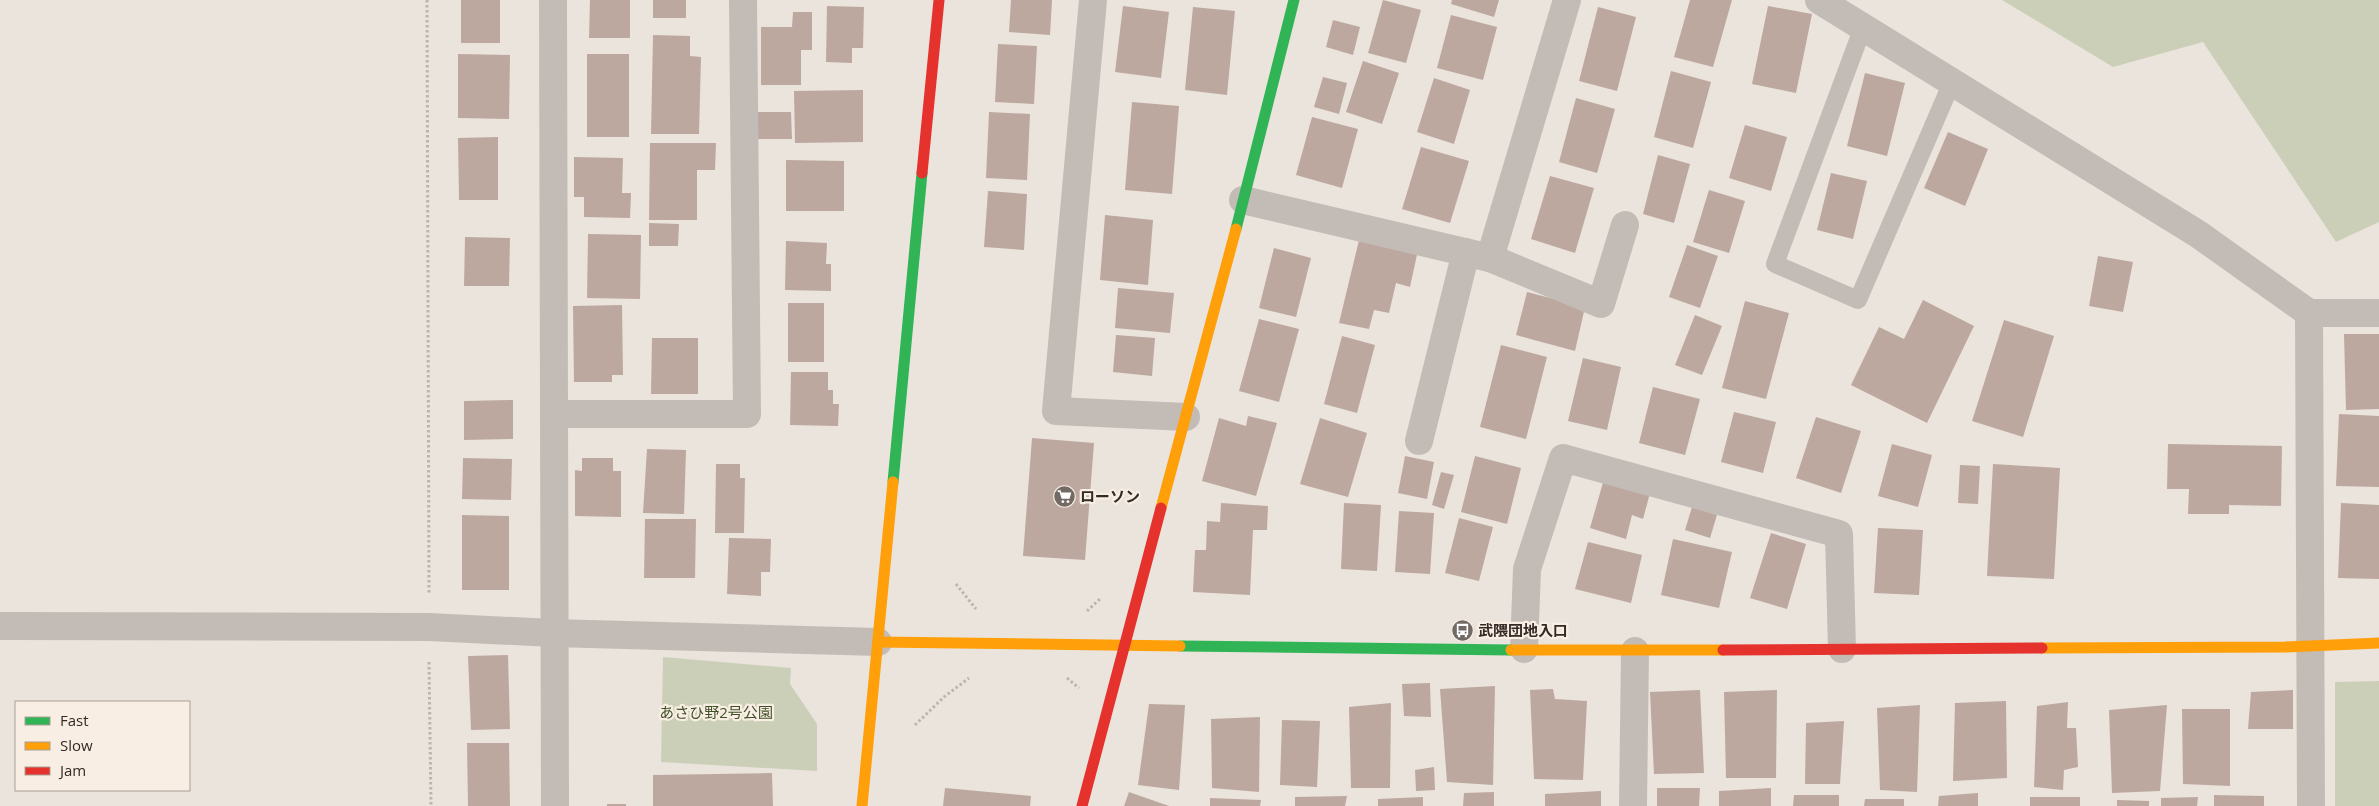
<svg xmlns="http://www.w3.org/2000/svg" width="2379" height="806" viewBox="0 0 2379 806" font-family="'Open Sans','Noto Sans JP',sans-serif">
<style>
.green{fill:#cbcfb7}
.building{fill:#bda89f}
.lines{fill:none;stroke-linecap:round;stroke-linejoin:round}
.path{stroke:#bbb4af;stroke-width:3;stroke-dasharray:2.5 2.5;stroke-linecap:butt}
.lane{stroke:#c3bcb6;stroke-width:18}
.street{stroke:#c3bcb6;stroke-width:28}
.fast{stroke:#30b455;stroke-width:11}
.slow{stroke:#ff9f0a;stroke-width:11}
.jam{stroke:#e5322d;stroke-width:11}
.labels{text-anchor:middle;stroke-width:4.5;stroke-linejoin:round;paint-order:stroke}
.poi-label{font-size:15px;font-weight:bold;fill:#332925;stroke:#f8eee3;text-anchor:start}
.park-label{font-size:15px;fill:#42502a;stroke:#f8eee3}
</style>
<rect width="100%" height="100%" fill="#eae4dd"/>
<!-- green -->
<g class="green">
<polygon points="2002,0 2379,0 2379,222 2336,242 2203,42 2113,67"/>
<polygon points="663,657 791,668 790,684 817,724 817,771 661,762"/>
<polygon points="2379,681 2379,806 2335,806 2335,682"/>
</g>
<!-- building -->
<g class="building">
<rect x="461" y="0" width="39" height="43"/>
<polygon points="590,0 630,0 630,38 589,38"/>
<rect x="653" y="0" width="33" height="18"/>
<polygon points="1011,0 1052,0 1050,35 1009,32"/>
<polygon points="1383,0 1421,10 1406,63 1368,53"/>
<polygon points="1452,0 1499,0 1494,17 1451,4"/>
<polygon points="1690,0 1732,0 1713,67 1674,57"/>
<polygon points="827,6 864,7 863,48 852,48 852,63 826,62"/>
<polygon points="1123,6 1169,12 1161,78 1115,72"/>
<polygon points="1768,6 1812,14 1796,93 1752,84"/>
<polygon points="1193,7 1235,11 1227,95 1185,90"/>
<polygon points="1598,7 1636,17 1617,91 1579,81"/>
<polygon points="793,12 812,12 812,50 801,50 801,85 761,85 761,27 792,27"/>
<polygon points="1451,15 1497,27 1483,80 1437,68"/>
<polygon points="1333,20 1360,27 1353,55 1326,47"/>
<polygon points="653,35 690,36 690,56 701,57 699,134 651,134"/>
<polygon points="998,44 1037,46 1034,104 995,102"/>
<polygon points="458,54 510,55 509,119 458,118"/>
<rect x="587" y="54" width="42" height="83"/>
<polygon points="1363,61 1399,73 1382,124 1346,112"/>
<polygon points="1671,71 1711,82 1693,148 1654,137"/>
<polygon points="1865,73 1905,83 1887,156 1847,146"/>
<polygon points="1323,77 1347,83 1339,114 1314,107"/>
<polygon points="1434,78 1470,90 1454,144 1417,132"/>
<polygon points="863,90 863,142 795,143 794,91"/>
<polygon points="1576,98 1615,109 1597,173 1559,162"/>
<polygon points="1132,102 1179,106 1172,194 1125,190"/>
<polygon points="758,112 791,112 792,139 758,139"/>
<polygon points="989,112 1030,114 1027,180 986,178"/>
<polygon points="1312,117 1358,129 1342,188 1296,175"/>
<polygon points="1745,125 1787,137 1771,191 1729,178"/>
<polygon points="1948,132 1988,149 1965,206 1924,188"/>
<polygon points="498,137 498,200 459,200 458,138"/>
<polygon points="650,143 716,143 715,170 697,170 697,220 649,220"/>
<polygon points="1421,147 1469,161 1450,223 1402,209"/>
<polygon points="1658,155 1690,164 1674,223 1643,214"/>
<polygon points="574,157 623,158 622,193 631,193 630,218 584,217 584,197 574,197"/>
<polygon points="786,160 844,161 844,211 786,211"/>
<polygon points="1831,173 1867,181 1853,239 1817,230"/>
<polygon points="1550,176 1594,188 1575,253 1531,239"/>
<polygon points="1709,190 1745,201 1729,253 1693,242"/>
<polygon points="988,191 1027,194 1024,250 984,247"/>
<polygon points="1105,215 1153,220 1148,285 1100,280"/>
<polygon points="649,223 679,224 678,246 649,246"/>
<polygon points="588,234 641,235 640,299 587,298"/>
<polygon points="1360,236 1418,250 1410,287 1396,283 1389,313 1374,310 1369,329 1339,323"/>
<polygon points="465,237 510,238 509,286 464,286"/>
<polygon points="786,241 827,243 826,264 831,264 831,291 785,290"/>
<polygon points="1687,245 1718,256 1700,308 1669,297"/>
<polygon points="1274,248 1311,258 1296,317 1259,308"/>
<polygon points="2098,256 2133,262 2123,312 2089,306"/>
<polygon points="1118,288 1174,293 1170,333 1115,328"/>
<polygon points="1527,292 1585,307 1575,351 1516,335"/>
<polygon points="1923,300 1974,326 1927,423 1851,385 1879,327 1904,339"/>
<polygon points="1745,301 1789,313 1766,399 1722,388"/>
<rect x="788" y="303" width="36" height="59"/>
<polygon points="622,305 623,375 612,375 612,382 574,382 573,306"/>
<polygon points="1695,315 1722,326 1702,375 1675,365"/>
<polygon points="1259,319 1299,329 1279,402 1239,391"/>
<polygon points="2004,320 2054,336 2023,437 1972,421"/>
<polygon points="2344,334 2379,334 2379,409 2346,410"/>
<polygon points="1116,335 1155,338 1152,376 1113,372"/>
<polygon points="1342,336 1375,345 1357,413 1324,404"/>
<polygon points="652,338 698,338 698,394 651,394"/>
<polygon points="1501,345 1547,357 1526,439 1480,427"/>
<polygon points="1583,358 1621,367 1607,430 1568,421"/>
<polygon points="791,372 828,372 828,390 833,390 833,404 839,404 838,426 790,425"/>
<polygon points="1653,387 1700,399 1685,455 1639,443"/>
<polygon points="513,400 513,439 464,440 464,401"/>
<polygon points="1734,412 1776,422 1763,473 1721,462"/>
<polygon points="2339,414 2379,416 2379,487 2336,486"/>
<polygon points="1248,416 1277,423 1256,496 1202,481 1219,418 1246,426"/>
<polygon points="1816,417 1861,431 1841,493 1796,478"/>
<polygon points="1320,418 1367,433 1348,497 1300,484"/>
<polygon points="1032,438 1094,443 1085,560 1023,556"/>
<polygon points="1892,444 1932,455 1918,507 1878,496"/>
<polygon points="2168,444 2282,446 2281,506 2229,505 2229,514 2188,514 2189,489 2167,489"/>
<polygon points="647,449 686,450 684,514 643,513"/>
<polygon points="1405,456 1434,462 1427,499 1398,493"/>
<polygon points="1475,456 1521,468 1507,524 1461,512"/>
<polygon points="463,458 512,459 511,500 462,499"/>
<polygon points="582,458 613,458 613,471 621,471 621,517 575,516 575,470 582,471"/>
<polygon points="716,464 740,464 740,478 745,478 744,533 715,533"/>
<polygon points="1993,464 2060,468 2054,579 1987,576"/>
<polygon points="1960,465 1980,466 1978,504 1958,503"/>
<polygon points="1441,472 1454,475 1444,509 1432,505"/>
<polygon points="1604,479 1650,493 1643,519 1632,515 1626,539 1590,528"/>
<polygon points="1221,503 1268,506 1267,530 1253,530 1250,595 1193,592 1195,550 1206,550 1207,521 1220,522"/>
<polygon points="1344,503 1381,505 1377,571 1341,569"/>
<polygon points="2341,503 2379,505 2379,579 2338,578"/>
<polygon points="1692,507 1717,515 1710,538 1685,530"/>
<polygon points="1399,511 1434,513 1430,574 1395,572"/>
<polygon points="462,515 509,516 509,590 462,590"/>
<polygon points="1459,518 1493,527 1479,581 1445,573"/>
<polygon points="645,519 696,519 695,578 644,578"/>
<polygon points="1878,528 1923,530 1919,595 1874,593"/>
<polygon points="1771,533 1806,544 1787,609 1750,598"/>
<polygon points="729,538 771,539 770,572 761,572 761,596 727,594"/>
<polygon points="1673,539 1732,552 1719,608 1661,595"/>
<polygon points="1588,542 1642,555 1631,603 1575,589"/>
<polygon points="508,655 510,729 471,730 468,656"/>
<polygon points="1430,683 1431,717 1404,716 1402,684"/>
<polygon points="1495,686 1493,785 1447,782 1440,689"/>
<polygon points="1553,689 1555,699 1587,701 1583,780 1534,779 1530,690"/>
<polygon points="1700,690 1704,773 1654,774 1650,692"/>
<polygon points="1777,690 1776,778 1726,778 1724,692"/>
<polygon points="2293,690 2293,729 2248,729 2251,692"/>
<polygon points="2006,701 2007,778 1953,781 1955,703"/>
<polygon points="2068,702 2067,728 2076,728 2078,767 2064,770 2063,790 2034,787 2037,706"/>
<polygon points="1391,703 1390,788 1351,788 1349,707"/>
<polygon points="1149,704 1185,705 1179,790 1138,785"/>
<polygon points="1920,705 1917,792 1880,790 1877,708"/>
<polygon points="2167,705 2160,791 2112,793 2109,710"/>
<polygon points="2182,709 2230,709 2230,786 2183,784"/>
<polygon points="1260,717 1259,792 1212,788 1211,719"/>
<polygon points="1282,720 1320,721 1317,787 1280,785"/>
<polygon points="1844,721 1840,784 1805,784 1806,723"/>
<polygon points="467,743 509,743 510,806 468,806"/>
<polygon points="1434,767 1435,790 1416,791 1415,770"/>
<polygon points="772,773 773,806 653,806 653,775"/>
<polygon points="945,788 1031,796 1030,806 943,806"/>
<polygon points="1657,788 1700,788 1699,806 1657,806"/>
<polygon points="1771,788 1771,806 1719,806 1719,791"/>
<polygon points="1601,791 1601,806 1545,806 1545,794"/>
<polygon points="1129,792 1169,806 1124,806"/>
<polygon points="1494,792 1494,806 1463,806 1464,793"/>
<polygon points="1978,793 1978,806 1938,806 1939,796"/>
<polygon points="1794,795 1839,795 1839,806 1793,806"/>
<polygon points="2214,795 2264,796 2264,806 2214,806"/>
<polygon points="1347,796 1345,806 1295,806 1295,797"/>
<polygon points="1423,797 1423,806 1378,806 1378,799"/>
<rect x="2030" y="797" width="50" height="9"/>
<polygon points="2198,797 2197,806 2161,806 2161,798"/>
<polygon points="1210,798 1261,800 1260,806 1210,806"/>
<polygon points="1865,799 1904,799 1904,806 1864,806"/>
<polygon points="2117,800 2149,801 2149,806 2117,806"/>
<rect x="607" y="804" width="19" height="2"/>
</g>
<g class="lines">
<!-- path -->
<g class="path">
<polyline points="427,0 429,593"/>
<polyline points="956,584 976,609"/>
<polyline points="1087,611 1101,598"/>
<polyline points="429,662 431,806"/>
<polyline points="1067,678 1079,688"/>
<polyline points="915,725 944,697 969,678"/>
</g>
<!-- lane -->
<polyline class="lane" points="1863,27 1775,264 1858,300 1952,82"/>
<!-- street -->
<g class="street">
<polyline points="553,0 555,806"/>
<polyline points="1093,0 1056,411 1186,417"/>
<polyline points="1819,0 2198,234 2309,313 2379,313"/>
<polyline points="1243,200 1490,258 1567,0"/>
<polyline points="1490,258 1601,304 1625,225"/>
<polyline points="2309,313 2311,806"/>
<polyline points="554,414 747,414 743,0"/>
<polyline points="1419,441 1466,252"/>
<polyline points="0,626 429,627 553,633 878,642"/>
<polyline points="1524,649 1527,569 1563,458 1839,534 1842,649"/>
<polyline points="1633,806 1635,651"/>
</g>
<!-- fast -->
<g class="fast">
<polyline points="1236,229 1294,0"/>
<polyline points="893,482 922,173"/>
<polyline points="1180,646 1511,650"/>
</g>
<!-- slow -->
<g class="slow">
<polyline points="1161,508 1236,229"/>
<polyline points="878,642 1180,646"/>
<polyline points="2042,648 2285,647 2379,643"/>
<polyline points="1511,650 1723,650"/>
<polyline points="862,806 893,482"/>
</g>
<!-- jam -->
<g class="jam">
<polyline points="922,173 939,0"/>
<polyline points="1723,650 2042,648"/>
<polyline points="1082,806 1161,508"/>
</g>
</g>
<!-- icons -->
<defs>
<symbol id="supermarket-disc" viewBox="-11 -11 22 22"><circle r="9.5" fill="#736a65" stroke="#f8eee3"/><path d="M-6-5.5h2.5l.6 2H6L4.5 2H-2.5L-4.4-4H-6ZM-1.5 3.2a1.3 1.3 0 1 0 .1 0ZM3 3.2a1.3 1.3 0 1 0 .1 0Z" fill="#fff"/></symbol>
<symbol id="bus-disc" viewBox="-11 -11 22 22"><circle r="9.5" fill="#736a65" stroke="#f8eee3"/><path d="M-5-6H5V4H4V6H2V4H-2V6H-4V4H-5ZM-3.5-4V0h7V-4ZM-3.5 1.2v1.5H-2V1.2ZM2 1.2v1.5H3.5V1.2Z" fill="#fff"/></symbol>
</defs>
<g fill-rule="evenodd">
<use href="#supermarket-disc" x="1052" y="484" width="25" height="25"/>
<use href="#bus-disc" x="1450" y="618" width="25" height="25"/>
</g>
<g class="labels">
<!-- poi labels -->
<g class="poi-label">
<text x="1080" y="502">ローソン</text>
<text x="1478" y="636">武隈団地入口</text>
</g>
<!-- park labels -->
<g class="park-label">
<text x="716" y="718">あさひ野2号公園</text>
</g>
</g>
<!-- legend -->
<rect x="15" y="701" width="175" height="90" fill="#f8eee3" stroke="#a99f97"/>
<rect x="25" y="717" width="25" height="8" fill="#30b455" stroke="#a99f97"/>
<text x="60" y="726" font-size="15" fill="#332925">Fast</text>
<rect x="25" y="742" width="25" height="8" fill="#ff9f0a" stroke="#a99f97"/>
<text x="60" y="751" font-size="15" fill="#332925">Slow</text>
<rect x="25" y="767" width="25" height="8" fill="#e5322d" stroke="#a99f97"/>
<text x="60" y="776" font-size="15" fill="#332925">Jam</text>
</svg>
